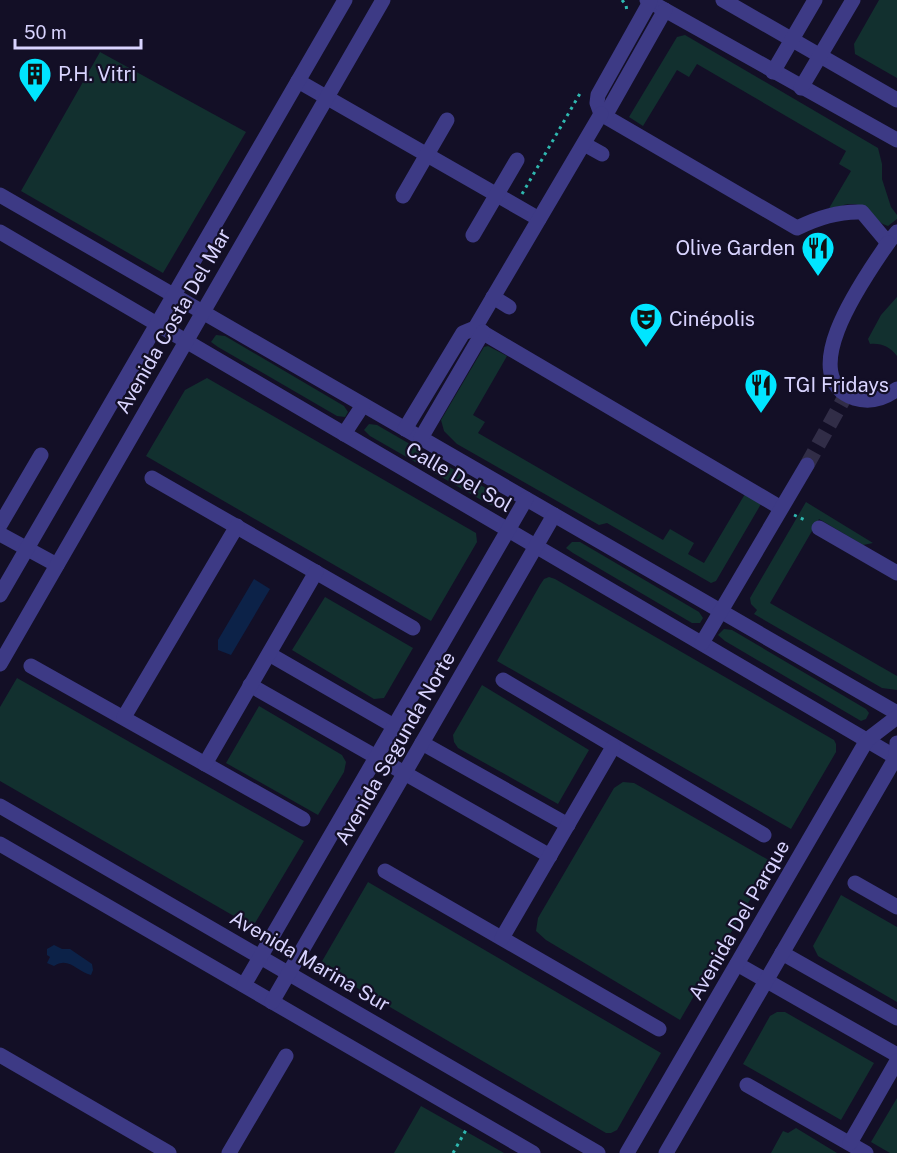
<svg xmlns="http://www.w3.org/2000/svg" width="897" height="1153" viewBox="0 0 897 1153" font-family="'Public Sans',sans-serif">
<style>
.green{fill:#12302f}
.water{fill:#0c2248}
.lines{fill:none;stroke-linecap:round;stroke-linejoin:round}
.minor-tunnel{stroke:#312d47;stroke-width:15;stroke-dasharray:15 8;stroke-linecap:butt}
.path{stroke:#2fb8b0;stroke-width:3;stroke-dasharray:3 4.5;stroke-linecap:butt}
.minor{stroke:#3d3a85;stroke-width:15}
.labels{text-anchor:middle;stroke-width:4.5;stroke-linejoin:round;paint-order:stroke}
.poi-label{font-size:20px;fill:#d9d4ff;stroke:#130f26;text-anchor:start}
.street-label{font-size:20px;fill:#d9d4ff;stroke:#130f26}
</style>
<rect width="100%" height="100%" fill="#130f26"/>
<!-- green -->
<g class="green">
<polygon points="879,0 897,0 897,78 855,54 854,44"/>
<path d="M685 35 878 148 882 164V179L891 207 897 215V219L888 226C873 222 872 205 852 204 844 203 836 209 828 210L851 171 839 164 846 151 697 64 689 77 677 70 643 126 629 117 677 37Z"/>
<polygon points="100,52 246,132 163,273 21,191"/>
<path d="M897 297V356C890 347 882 343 870 344L868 339 881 315Z"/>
<polygon points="216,335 225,336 344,406 348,412 345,417 337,416 218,347 211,342"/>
<polygon points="488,346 507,356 473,415 485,422 478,433 663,540 670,529 694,543 688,554 704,563 745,494 761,504 716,581 711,583 607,523 599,525 457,444 444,431 441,420 484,347"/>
<polygon points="207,378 476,533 477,542 431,621 146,456 185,390"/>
<polygon points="369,424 377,425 496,494 500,500 497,506 490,505 370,436 364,430"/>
<polygon points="806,502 873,543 863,545 819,519 770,603 897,676 897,690 882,688 754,614 757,610 751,604 750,598"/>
<polygon points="572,542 580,542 699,612 703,618 700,623 692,623 573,553 566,548"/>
<polygon points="549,577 555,579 834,740 836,744 836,752 791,829 497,661 540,585 544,579"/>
<polygon points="325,597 413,648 384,698 374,699 292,650"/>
<polygon points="724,629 732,630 866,709 869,713 866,719 861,721 725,641 718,635"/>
<polygon points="17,678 304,841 255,923 246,923 0,781 0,707"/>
<polygon points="482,685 589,750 558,804 458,748 454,742 453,735"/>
<polygon points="259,706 342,755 346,762 344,772 318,815 226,763"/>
<polygon points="623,782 634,783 772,862 680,1020 546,940 536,931 538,918 614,788"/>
<polygon points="368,882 661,1053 617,1130 611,1133 606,1133 323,968 321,963"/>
<polygon points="841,895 897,927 897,1002 818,956 813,946"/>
<polygon points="777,1012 785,1012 874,1063 841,1120 743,1064 770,1016"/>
<polygon points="897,1098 897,1153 890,1153 871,1142"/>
<polygon points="421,1106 504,1153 394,1153"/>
<polygon points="796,1128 837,1153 771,1153 783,1131 788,1133"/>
</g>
<!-- water -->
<g class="water">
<polygon points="254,579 270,589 231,655 218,650 218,640"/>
<path d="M54 945 62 949H70L92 964 93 970 91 975C77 972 69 956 54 966L47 963 50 957 47 955V949Z"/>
</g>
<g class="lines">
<!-- minor-tunnel -->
<polyline class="minor-tunnel" points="807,465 846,395"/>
<!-- path -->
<g class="path">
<polyline points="622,0 626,5 627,12"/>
<polyline points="522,194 582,90"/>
<polyline points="794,515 807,521"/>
<polyline points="453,1153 466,1130"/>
</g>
<!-- minor -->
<g class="minor">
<polyline points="647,0 897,140"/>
<polyline points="723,0 897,100"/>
<path d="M650 2 598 95 597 103 601 114 797 228C817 218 839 211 862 212L888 243 897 232"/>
<polyline points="773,72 815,0"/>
<polyline points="298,81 539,219"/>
<polyline points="801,88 853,0"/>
<polyline points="605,116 665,10"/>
<polyline points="584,144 602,154"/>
<polyline points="0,195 897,713"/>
<polyline points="403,196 447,120"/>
<polyline points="0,232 897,758"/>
<polyline points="473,235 517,160"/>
<path d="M888 243C868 273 792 376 854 398 870 403 884 399 897 389"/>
<polyline points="493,297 509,307"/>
<polyline points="475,328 781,508"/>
<polyline points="405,429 463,333 475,328 601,114"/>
<polyline points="344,434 363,405"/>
<polyline points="421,438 483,332"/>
<polyline points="152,478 413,628"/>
<polyline points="0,525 41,455"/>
<polyline points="819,528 897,573"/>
<polyline points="0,534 57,565"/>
<polyline points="0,595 345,0"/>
<polyline points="702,643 807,465"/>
<polyline points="269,654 394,726"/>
<polyline points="0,664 383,0"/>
<polyline points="31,666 303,819"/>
<polyline points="503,680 764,835"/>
<polyline points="250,685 550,856"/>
<polyline points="124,717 237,526"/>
<polyline points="422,743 568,825"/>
<polyline points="205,764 316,572"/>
<polyline points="0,806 598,1153"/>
<polyline points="0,844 533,1153"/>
<polyline points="385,871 659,1029"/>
<polyline points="855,883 897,907"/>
<polyline points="502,938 613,747"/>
<polyline points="782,953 897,1018"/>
<polyline points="737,964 897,1055"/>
<polyline points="244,985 526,499"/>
<polyline points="272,1002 554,515"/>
<polyline points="0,1055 169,1153"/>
<polyline points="747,1085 866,1153"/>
<polyline points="850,1143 897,1061"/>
<polyline points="229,1153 286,1056"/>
<polyline points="627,1153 867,740 897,717"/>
<polyline points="666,1153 896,757 897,743"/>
</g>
</g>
<!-- icons -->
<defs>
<symbol id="building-pin" viewBox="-11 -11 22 30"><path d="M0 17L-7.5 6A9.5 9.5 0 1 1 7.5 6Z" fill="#00e5ff" stroke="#130f26"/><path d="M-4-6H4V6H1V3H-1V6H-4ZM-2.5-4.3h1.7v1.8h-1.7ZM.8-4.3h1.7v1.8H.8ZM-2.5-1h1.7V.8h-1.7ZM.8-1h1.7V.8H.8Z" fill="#111"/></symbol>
<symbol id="restaurant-pin" viewBox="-11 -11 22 30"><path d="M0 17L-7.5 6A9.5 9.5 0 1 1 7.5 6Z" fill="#00e5ff" stroke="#130f26"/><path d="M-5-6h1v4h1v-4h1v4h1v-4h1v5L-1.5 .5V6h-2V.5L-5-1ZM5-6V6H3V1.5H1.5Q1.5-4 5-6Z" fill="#111"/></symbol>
<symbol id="theatre-pin" viewBox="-11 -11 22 30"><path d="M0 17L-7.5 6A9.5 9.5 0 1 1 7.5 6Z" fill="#00e5ff" stroke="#130f26"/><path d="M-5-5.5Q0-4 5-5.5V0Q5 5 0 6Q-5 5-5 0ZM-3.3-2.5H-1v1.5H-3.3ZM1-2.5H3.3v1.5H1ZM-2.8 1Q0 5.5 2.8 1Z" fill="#111"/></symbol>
</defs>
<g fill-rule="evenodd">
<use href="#building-pin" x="16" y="55" width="38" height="52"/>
<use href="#restaurant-pin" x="799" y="229" width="38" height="52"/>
<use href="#theatre-pin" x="627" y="300" width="38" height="52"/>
<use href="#restaurant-pin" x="742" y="366" width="38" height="52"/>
</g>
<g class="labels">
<!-- poi labels -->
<g class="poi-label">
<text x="58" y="81">P.H. Vitri</text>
<text x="795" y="255" text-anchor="end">Olive Garden</text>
<text x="669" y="326">Cinépolis</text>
<text x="784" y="392">TGI Fridays</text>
</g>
<!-- street labels -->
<g class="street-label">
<text transform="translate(173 321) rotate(-60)" y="7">Avenida Costa Del Mar</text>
<text transform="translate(459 477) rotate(30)" y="7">Calle Del Sol</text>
<text transform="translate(395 748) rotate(-60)" y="7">Avenida Segunda Norte</text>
<text transform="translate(739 920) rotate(-60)" y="7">Avenida Del Parque</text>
<text transform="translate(310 961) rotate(30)" y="7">Avenida Marina Sur</text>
</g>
</g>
<!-- scale -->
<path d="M15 39v9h126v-9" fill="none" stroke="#d9d4ff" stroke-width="3"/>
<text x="24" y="39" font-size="18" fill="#d9d4ff" stroke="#130f26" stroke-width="4.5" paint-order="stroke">50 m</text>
</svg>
